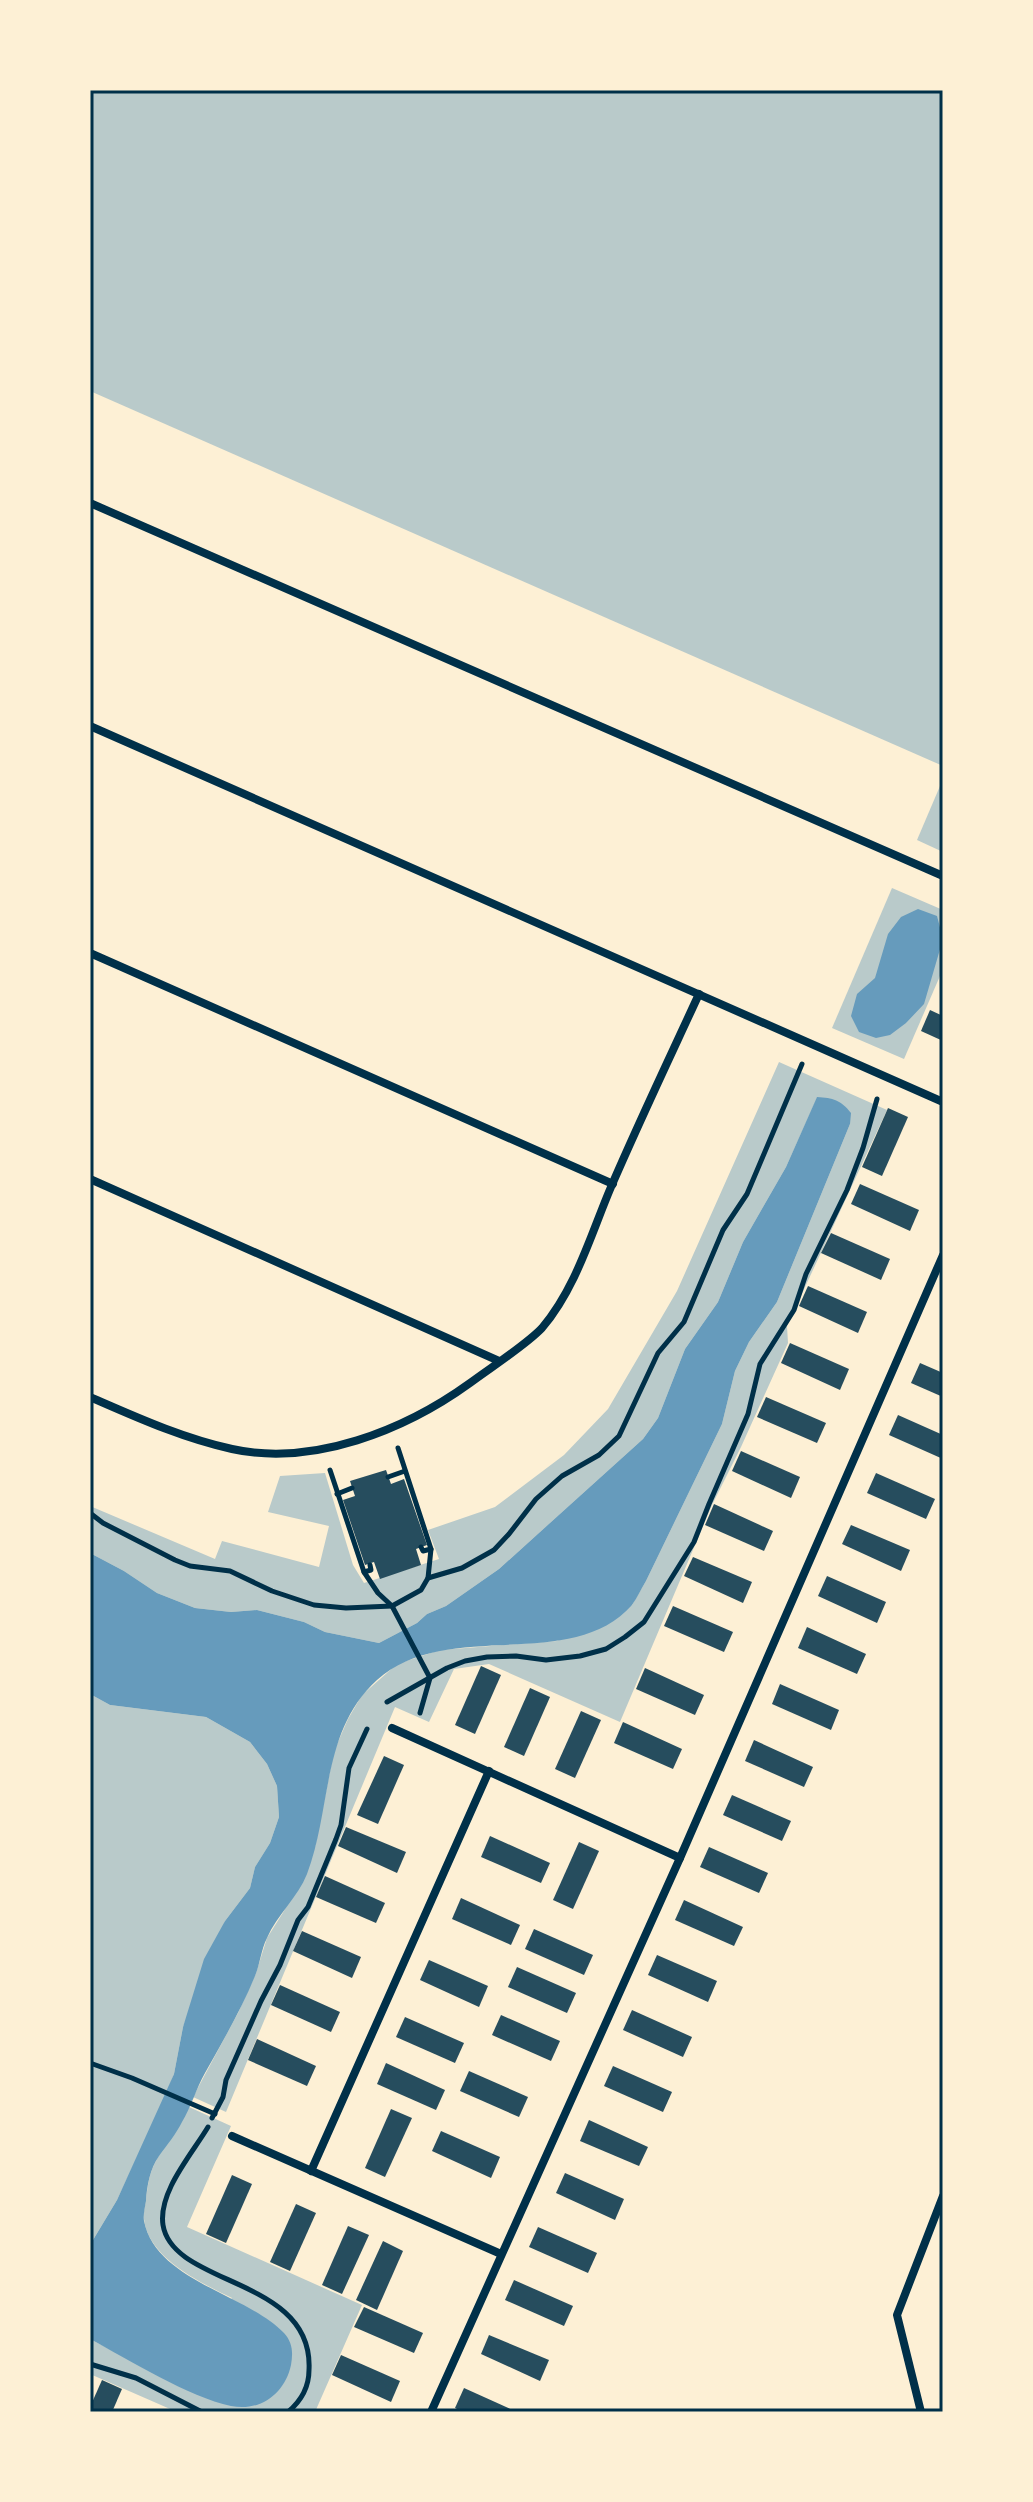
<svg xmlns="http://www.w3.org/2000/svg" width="1033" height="2502" viewBox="0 0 1033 2502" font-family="Roboto,sans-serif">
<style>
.green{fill:#b9caca}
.water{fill:#669bbc}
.building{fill:#264d5e}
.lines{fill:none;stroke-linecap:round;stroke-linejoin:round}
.path{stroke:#003049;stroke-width:5}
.minor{stroke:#003049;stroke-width:8}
.neatline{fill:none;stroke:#003049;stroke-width:3}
</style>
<rect width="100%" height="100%" fill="#fdf0d5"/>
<!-- green -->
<g class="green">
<polygon points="90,90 943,90 943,766 90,391"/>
<polygon points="943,779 943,852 917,840"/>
<polygon points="892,888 943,910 943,969 904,1059 832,1028"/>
<polygon points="779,1062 887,1110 787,1326 788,1343 741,1447 712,1505 620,1722 489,1664 454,1669 429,1722 395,1707 226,2112 193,2097 238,2013 256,1973 267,1938 284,1911 315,1847 334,1751 348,1719 362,1695 397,1664 440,1650 557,1641 632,1605 646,1581 722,1424 735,1371 749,1342 777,1302 850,1124 817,1098 786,1167 743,1242 718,1302 685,1349 658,1418 643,1439 499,1569 446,1606 427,1614 417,1623 379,1643 325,1632 304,1622 257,1610 231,1612 195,1608 157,1593 124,1571 90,1553 90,1506 215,1559 222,1541 319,1567 329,1526 268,1512 280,1476 325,1473 353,1565 364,1583 439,1559 428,1530 495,1507 564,1455 608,1409 677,1291"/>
<polygon points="90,1694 110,1705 206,1717 250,1742 267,1764 277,1786 279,1817 270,1843 255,1867 250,1888 225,1921 183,2027 174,2074 163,2102 117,2200 90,2245"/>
<path d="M189 2107 231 2126 187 2227 362 2305 315 2412H177L90 2374V2339L163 2377 232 2298C201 2283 148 2258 144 2219 143 2213 145 2206 146 2201 147 2189 149 2175 154 2165 163 2144 180 2129 189 2107Z"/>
</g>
<!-- water -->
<g class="water">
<polygon points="918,909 937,916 943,939 924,1004 906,1023 890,1035 876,1038 859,1032 851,1016 857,994 875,978 888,934 901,917"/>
<path d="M817 1097C833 1098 841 1100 851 1113L850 1124 777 1302 749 1342 735 1371 722 1424 646 1581C641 1589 637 1598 632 1605 571 1674 446 1617 377 1680 321 1731 332 1808 307 1874 298 1897 277 1915 267 1938 261 1950 260 1964 255 1976 241 2010 223 2041 205 2073 196 2089 191 2107 182 2122 176 2134 167 2145 159 2156 150 2169 147 2185 146 2201 145 2207 143 2215 144 2221 156 2281 247 2294 284 2333 293 2343 293 2353 291 2365 285 2393 261 2412 231 2406 189 2397 129 2360 90 2339V2245L117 2200 174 2074 183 2027 204 1959 225 1921 250 1888 255 1867 270 1843 279 1817 277 1786 267 1764 250 1742 206 1717 110 1705 90 1694V1553L124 1571 157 1593 195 1608 231 1612 257 1610 304 1622 325 1632 379 1643 417 1623 427 1614 446 1606 499 1569 643 1439 658 1418 685 1349 718 1302 743 1242 786 1167Z"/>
</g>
<!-- building -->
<g class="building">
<polygon points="930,1010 943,1016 943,1041 921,1031"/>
<polygon points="888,1108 908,1117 882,1176 862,1167"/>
<polygon points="860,1184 919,1210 910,1231 851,1204"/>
<polygon points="831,1233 890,1259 881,1280 821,1253"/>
<polygon points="808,1286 867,1312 858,1333 799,1306"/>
<polygon points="790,1343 849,1369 840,1390 781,1363"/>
<polygon points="920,1363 943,1373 943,1397 911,1383"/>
<polygon points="766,1397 826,1423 817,1443 757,1417"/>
<polygon points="898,1415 943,1435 943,1459 889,1435"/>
<polygon points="741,1451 800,1477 791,1498 732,1471"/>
<polygon points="386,1470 391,1484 404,1479 427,1545 416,1549 421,1565 380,1579 374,1562 365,1565 343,1500 355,1496 350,1481"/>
<polygon points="876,1473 935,1499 926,1519 867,1493"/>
<polygon points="714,1504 773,1531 764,1551 705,1525"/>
<polygon points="851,1525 910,1550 901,1571 842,1544"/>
<polygon points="693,1557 752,1582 743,1603 684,1576"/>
<polygon points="827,1576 886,1602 877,1623 818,1596"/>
<polygon points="673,1606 733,1632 724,1652 664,1626"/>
<polygon points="807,1627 866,1654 857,1674 798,1648"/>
<polygon points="481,1666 501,1675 475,1734 455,1725"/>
<polygon points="645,1668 704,1695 695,1715 636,1689"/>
<polygon points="780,1684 839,1710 831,1730 772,1704"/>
<polygon points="530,1688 550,1697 524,1756 504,1747"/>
<polygon points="581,1711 601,1720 575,1778 555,1769"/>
<polygon points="623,1722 682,1749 673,1769 614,1743"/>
<polygon points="754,1740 813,1767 804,1787 745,1761"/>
<polygon points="384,1756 404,1765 378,1824 357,1815"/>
<polygon points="732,1795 791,1821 782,1841 723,1815"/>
<polygon points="346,1827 406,1852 397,1873 338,1846"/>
<polygon points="490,1836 550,1863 541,1883 481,1857"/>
<polygon points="579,1842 599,1851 573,1909 553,1900"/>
<polygon points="709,1847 768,1873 759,1893 700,1867"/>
<polygon points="325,1876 385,1903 376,1923 316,1897"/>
<polygon points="461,1898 520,1925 511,1945 452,1919"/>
<polygon points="684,1900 743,1927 734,1946 675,1920"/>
<polygon points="534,1929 593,1955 584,1975 525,1949"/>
<polygon points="302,1931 361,1957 352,1978 293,1951"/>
<polygon points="657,1955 717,1981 708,2002 648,1975"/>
<polygon points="429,1960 488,1986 479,2007 420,1980"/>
<polygon points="517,1967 576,1993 567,2013 508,1987"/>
<polygon points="280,1985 340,2012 331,2032 271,2005"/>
<polygon points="632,2010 692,2037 683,2057 623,2030"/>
<polygon points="501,2015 560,2041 551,2061 492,2035"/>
<polygon points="405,2017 464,2043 455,2063 396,2037"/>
<polygon points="257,2039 316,2066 307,2086 248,2060"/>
<polygon points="386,2063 445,2090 436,2110 377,2084"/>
<polygon points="613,2066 672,2092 663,2112 604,2086"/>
<polygon points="469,2071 528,2097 519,2117 460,2091"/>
<polygon points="391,2109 412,2118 385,2177 365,2168"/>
<polygon points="589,2120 648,2147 639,2166 580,2141"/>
<polygon points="441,2131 500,2157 491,2178 432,2151"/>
<polygon points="565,2173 624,2199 615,2220 556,2193"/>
<polygon points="232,2175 252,2184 226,2243 206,2234"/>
<polygon points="296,2204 316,2213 290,2271 270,2262"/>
<polygon points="348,2226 369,2235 342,2294 322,2285"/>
<polygon points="538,2227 597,2253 588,2273 529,2247"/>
<polygon points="383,2241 403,2251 377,2310 356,2300"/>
<polygon points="514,2280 573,2306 564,2326 505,2300"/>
<polygon points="364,2307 423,2333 414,2353 354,2327"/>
<polygon points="489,2335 549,2360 540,2381 481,2354"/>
<polygon points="341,2355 400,2381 391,2402 332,2375"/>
<polygon points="102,2380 122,2389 112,2412 90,2412 90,2407"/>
<polygon points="464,2388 517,2412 463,2412 455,2408"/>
</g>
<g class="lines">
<!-- path -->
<g class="path">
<polyline points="398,1448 431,1549 428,1578"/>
<polyline points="330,1470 364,1572 378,1593 392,1606 430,1678 420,1713"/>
<polyline points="388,1477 405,1471"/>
<polyline points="337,1494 352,1488"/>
<polyline points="90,1513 103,1523 175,1560 190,1566 230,1571 272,1591 314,1605 346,1608 392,1606 421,1590 428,1578 462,1568 494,1550 509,1534 536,1499 562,1476 599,1455 619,1436 658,1353 684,1322 723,1230 747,1194 802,1064"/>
<polyline points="421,1547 423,1551 431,1549"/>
<polyline points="364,1572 371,1570 370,1565"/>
<polyline points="387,1702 447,1668 465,1661 487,1657 516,1656 546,1660 580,1656 606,1649 625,1637 644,1622 694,1542 709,1504 748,1414 760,1364 794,1310 806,1274 847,1190 863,1148 877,1099"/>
<polyline points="90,2063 132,2078 215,2114"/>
<polyline points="212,2118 223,2097 226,2080 261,2001 280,1965 298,1920 308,1907 336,1839 341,1825 349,1768 367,1729"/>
<path d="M208 2127C192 2154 158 2192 163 2225 173 2287 314 2277 309 2370 309 2387 301 2401 288 2412"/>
<polyline points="90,2364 136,2378 202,2412"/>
</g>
<!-- minor -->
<g class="minor">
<polyline points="90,503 943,876"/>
<polyline points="90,726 943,1102"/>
<polyline points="90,953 613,1184"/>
<polyline points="90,1179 499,1361"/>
<path d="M90 1397C136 1417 182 1438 232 1449 313 1467 405 1430 470 1383 490 1368 526 1345 542 1328 576 1288 591 1234 611 1187 639 1122 669 1059 699 994"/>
<polyline points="392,1728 680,1858"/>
<polyline points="232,2136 501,2254"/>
<polyline points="311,2171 489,1771"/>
<polyline points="431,2412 680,1858 943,1255"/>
<polyline points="921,2412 897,2315 943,2196"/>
</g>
</g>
<!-- border -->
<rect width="1033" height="2502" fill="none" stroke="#fdf0d5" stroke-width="184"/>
<rect x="92" y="92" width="849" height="2318" class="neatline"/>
</svg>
